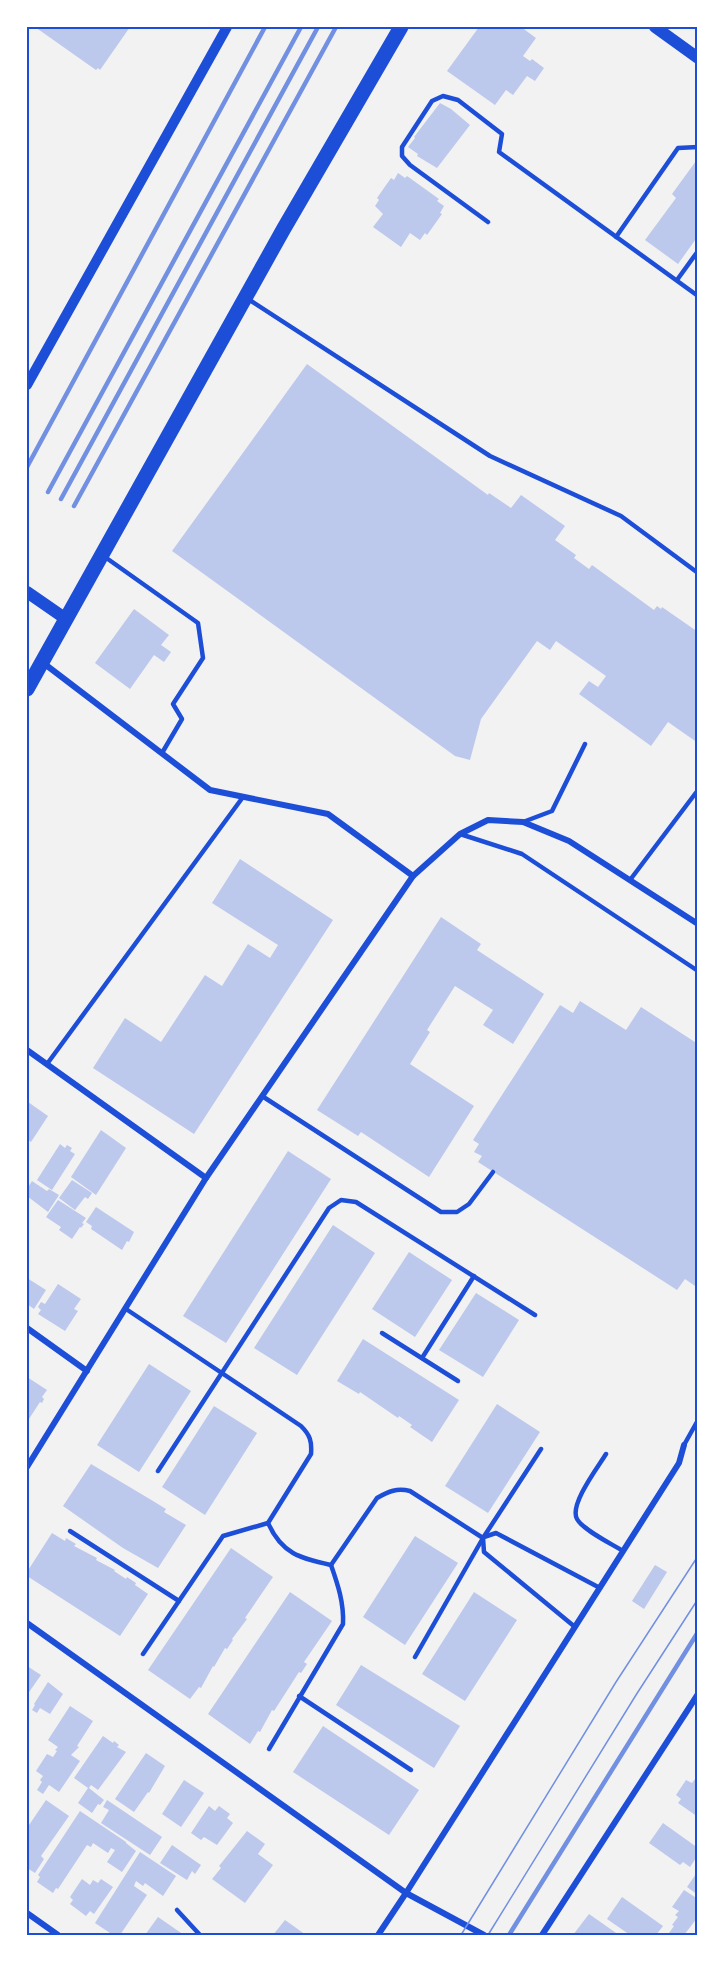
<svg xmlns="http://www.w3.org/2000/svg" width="725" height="1962" viewBox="0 0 725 1962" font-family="'Roboto Condensed',sans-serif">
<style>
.building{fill:#bdc9ec}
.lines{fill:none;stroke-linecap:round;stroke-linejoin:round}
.service{stroke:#1d4ed8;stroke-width:4.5}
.minor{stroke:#1d4ed8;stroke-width:6}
.tertiary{stroke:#1d4ed8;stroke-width:10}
.secondary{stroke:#1d4ed8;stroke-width:12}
.primary{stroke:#1d4ed8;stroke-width:15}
.tram{stroke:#7290e2;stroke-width:1.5}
.rail{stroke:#7290e2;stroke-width:4.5}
.neatline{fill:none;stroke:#1d4ed8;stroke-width:2}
</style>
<rect width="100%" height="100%" fill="#f2f2f2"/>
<!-- building -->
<g class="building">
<polygon points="35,27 130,27 100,70 98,68 96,70"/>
<polygon points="479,27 521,27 536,38 523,56 530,61 532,59 544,68 535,81 527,76 513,95 506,90 495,105 447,71"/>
<polygon points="440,103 451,109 470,125 437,168 417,156 418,154 408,147 415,138 414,137"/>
<polygon points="696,161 698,162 698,236 678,264 645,240 676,198 672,194"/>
<polygon points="398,173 405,178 407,176 439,199 437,201 444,206 440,213 442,214 427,235 425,233 420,240 410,233 401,247 373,227 383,214 375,206 379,200 377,198 391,178 394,180"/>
<polygon points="307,364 488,495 489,493 511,508 521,495 565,526 555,540 576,555 574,558 589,569 592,565 654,610 657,606 661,609 662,607 698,632 698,743 668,722 651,746 579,694 589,681 598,687 606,676 556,641 550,650 537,641 481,719 470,760 455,756 172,551"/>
<polygon points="134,609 169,635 161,645 171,652 164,662 154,655 130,689 95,663"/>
<polygon points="240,859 333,920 194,1134 93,1068 125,1018 161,1042 205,975 222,986 248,944 270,958 278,945 212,903"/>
<polygon points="441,917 481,944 477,950 544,994 513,1044 483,1025 493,1010 455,986 427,1030 430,1032 410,1064 474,1106 429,1177 361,1132 358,1136 317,1110"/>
<polygon points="580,1001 626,1030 641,1007 698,1044 698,1288 685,1279 677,1290 478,1162 482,1156 474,1152 479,1144 473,1140 560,1005 573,1013"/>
<polygon points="28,1102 48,1116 31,1142 27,1139"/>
<polygon points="101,1130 126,1148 96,1195 71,1177"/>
<polygon points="60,1144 65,1148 67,1145 72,1148 70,1151 75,1154 52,1190 37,1180"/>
<polygon points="288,1151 331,1179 226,1343 183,1316"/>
<polygon points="72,1180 92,1193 88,1199 85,1197 75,1210 59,1198"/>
<polygon points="32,1181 47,1191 49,1189 59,1195 48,1212 27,1196 27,1189"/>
<polygon points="58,1200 86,1218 82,1223 84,1224 81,1228 80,1227 72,1239 59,1230 61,1227 46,1217"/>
<polygon points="96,1207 134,1232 129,1242 127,1241 122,1250 91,1229 92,1226 86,1222"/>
<polygon points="333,1225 375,1253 297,1375 254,1348"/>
<polygon points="409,1252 452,1280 415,1337 372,1309"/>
<polygon points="27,1278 46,1290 34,1309 27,1304"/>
<polygon points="58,1284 81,1299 74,1309 78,1311 65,1331 38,1314 41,1310 38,1307 41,1302 45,1304"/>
<polygon points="476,1293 519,1320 483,1377 439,1350"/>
<polygon points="363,1339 459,1400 432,1442 410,1427 412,1425 399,1416 398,1418 360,1392 359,1394 337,1381"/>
<polygon points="149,1364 191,1391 139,1472 97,1445"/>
<polygon points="27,1377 47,1390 42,1397 44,1399 42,1403 40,1402 27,1422"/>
<polygon points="497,1404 540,1432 488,1513 445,1486"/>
<polygon points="214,1406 257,1433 205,1515 162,1487"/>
<polygon points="91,1464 153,1501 166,1509 164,1512 186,1525 158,1568 123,1548 63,1506"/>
<polygon points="52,1533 65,1541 66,1538 76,1544 74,1546 97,1558 96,1560 115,1570 114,1571 126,1579 127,1577 136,1583 135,1585 148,1594 120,1636 27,1576 27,1572"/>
<polygon points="415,1536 458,1563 405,1645 363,1617"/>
<polygon points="231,1548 273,1577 245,1618 247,1619 232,1639 233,1640 227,1649 225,1648 214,1667 213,1666 201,1688 199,1687 190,1699 148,1670"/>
<polygon points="655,1565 667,1572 644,1609 632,1601"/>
<polygon points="290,1592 332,1621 304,1662 307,1664 301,1673 299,1672 274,1711 272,1710 260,1732 258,1731 250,1744 208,1714"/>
<polygon points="474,1592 517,1620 465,1701 422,1674"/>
<polygon points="361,1665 460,1726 434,1768 336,1705"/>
<polygon points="27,1666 41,1675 27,1695"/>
<polygon points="48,1682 63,1694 50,1714 40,1708 37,1713 32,1710 35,1705 34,1704"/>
<polygon points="70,1706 93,1721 77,1746 79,1747 71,1755 80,1761 59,1792 49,1785 43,1794 37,1790 42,1782 40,1780 43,1776 36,1771 47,1754 53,1757 57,1751 55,1750 58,1747 48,1740"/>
<polygon points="323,1726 419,1790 389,1835 293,1772"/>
<polygon points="103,1736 113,1743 114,1741 119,1745 117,1747 126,1752 98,1790 91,1785 89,1788 104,1800 100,1805 98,1804 92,1813 78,1803 88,1788 74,1778"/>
<polygon points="146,1753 165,1766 149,1793 148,1792 134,1812 115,1799"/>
<polygon points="695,1779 698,1781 698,1817 678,1803 681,1799 676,1795 686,1780 692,1783"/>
<polygon points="184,1780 204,1793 181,1827 162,1814"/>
<polygon points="46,1800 69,1816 41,1856 44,1859 35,1873 27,1868 27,1828"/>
<polygon points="107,1800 162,1837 150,1855 101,1823 109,1810 103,1807"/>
<polygon points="209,1806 215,1811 219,1806 230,1814 227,1818 233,1823 217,1845 204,1837 201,1840 191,1833"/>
<polygon points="80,1811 126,1842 126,1843 136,1851 122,1872 107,1862 115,1850 111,1848 108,1853 93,1843 91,1847 87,1845 58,1889 56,1888 53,1893 37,1882 40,1877 38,1875"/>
<polygon points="663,1823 698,1848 698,1855 690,1867 683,1862 680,1865 649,1843"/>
<polygon points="247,1831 265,1844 258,1854 273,1865 245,1903 212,1879 221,1868 219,1866"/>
<polygon points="172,1845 201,1865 195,1874 192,1871 187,1880 160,1863"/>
<polygon points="140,1852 176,1876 163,1896 145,1883 143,1886 136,1881 134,1886 147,1895 120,1935 113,1935 95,1923"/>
<polygon points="698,1871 698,1895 687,1887"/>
<polygon points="82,1879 90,1885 93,1880 98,1883 101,1879 113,1887 94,1914 90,1911 86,1916 70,1904 73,1900 70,1897"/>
<polygon points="684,1890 698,1899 698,1917 684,1935 670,1935 669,1933 674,1926 672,1925 678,1917 675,1915 679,1911 672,1907"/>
<polygon points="622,1897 663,1926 656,1935 630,1935 607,1919"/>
<polygon points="589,1914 619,1935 573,1935"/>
<polygon points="158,1917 184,1935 145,1935"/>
<polygon points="285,1920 306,1935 273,1935"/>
</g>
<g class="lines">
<!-- service -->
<g class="service">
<polyline points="488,222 410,165 402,156 402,147 432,101 443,96 458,100 502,134 499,152 698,296"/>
<polyline points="616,237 678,148 698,147"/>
<polyline points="677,280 698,251"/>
<polyline points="248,299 490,456 621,516 698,573"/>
<polyline points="105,557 198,623 203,658 173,704 182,719 162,753"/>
<polyline points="523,822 552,811 585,744"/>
<polyline points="460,834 522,854 698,971"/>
<polyline points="630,880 698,790"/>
<polyline points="47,1064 243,797"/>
<polyline points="262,1096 441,1212 457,1212 469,1204 493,1172"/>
<path d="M126 1309 301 1426C310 1435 312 1441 311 1454L268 1523C282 1554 300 1558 331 1565L377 1498C389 1491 397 1488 410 1491L483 1538"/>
<polyline points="382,1333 458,1381"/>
<polyline points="422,1358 474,1276"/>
<polyline points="684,1445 698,1420"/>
<path d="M606 1454C598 1467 569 1505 577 1519 583 1530 612 1544 623 1551"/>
<polyline points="158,1471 329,1208 341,1200 356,1202 535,1315"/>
<polyline points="70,1531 179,1601"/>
<polyline points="484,1537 496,1533 600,1588"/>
<polyline points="483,1538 484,1552 575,1627"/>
<polyline points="143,1654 223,1536 268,1523"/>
<polyline points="415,1657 483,1538 541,1449"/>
<polyline points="299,1696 411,1770"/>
<path d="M269 1749 343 1624C344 1603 338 1585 331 1565"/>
<polyline points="177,1910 200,1935"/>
</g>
<!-- minor -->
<g class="minor">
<polyline points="42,662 210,790 328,814 413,876"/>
<polyline points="27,1050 206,1178"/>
<polyline points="27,1328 87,1371"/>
<polyline points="27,1467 206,1178 413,876 460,834 488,820 523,822 569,841 698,924"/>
<polyline points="27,1623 406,1893 484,1935"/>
<polyline points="27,1913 58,1935"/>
<polyline points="378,1935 406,1893 679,1463 684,1445"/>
<polyline points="542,1935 698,1694"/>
</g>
<!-- tertiary -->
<polyline class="tertiary" points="27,385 227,27"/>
<!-- secondary -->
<g class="secondary">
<polyline points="655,27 698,58"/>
<polyline points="27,592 66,619"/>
</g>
<!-- primary -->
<polyline class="primary" points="27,689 283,230 401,27"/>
<!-- tram -->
<g class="tram">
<polyline points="461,1935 616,1682 698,1556"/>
<polyline points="488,1935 636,1695 698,1599"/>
</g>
<!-- rail -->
<g class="rail">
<polyline points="27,467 265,27"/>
<polyline points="48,492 301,27"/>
<polyline points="61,499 318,27"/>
<polyline points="74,506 336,27"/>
<polyline points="509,1935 698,1632"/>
</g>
</g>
<!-- border -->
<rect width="725" height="1962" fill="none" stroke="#ffffff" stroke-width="57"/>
<rect x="28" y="28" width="668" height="1906" class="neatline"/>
</svg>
